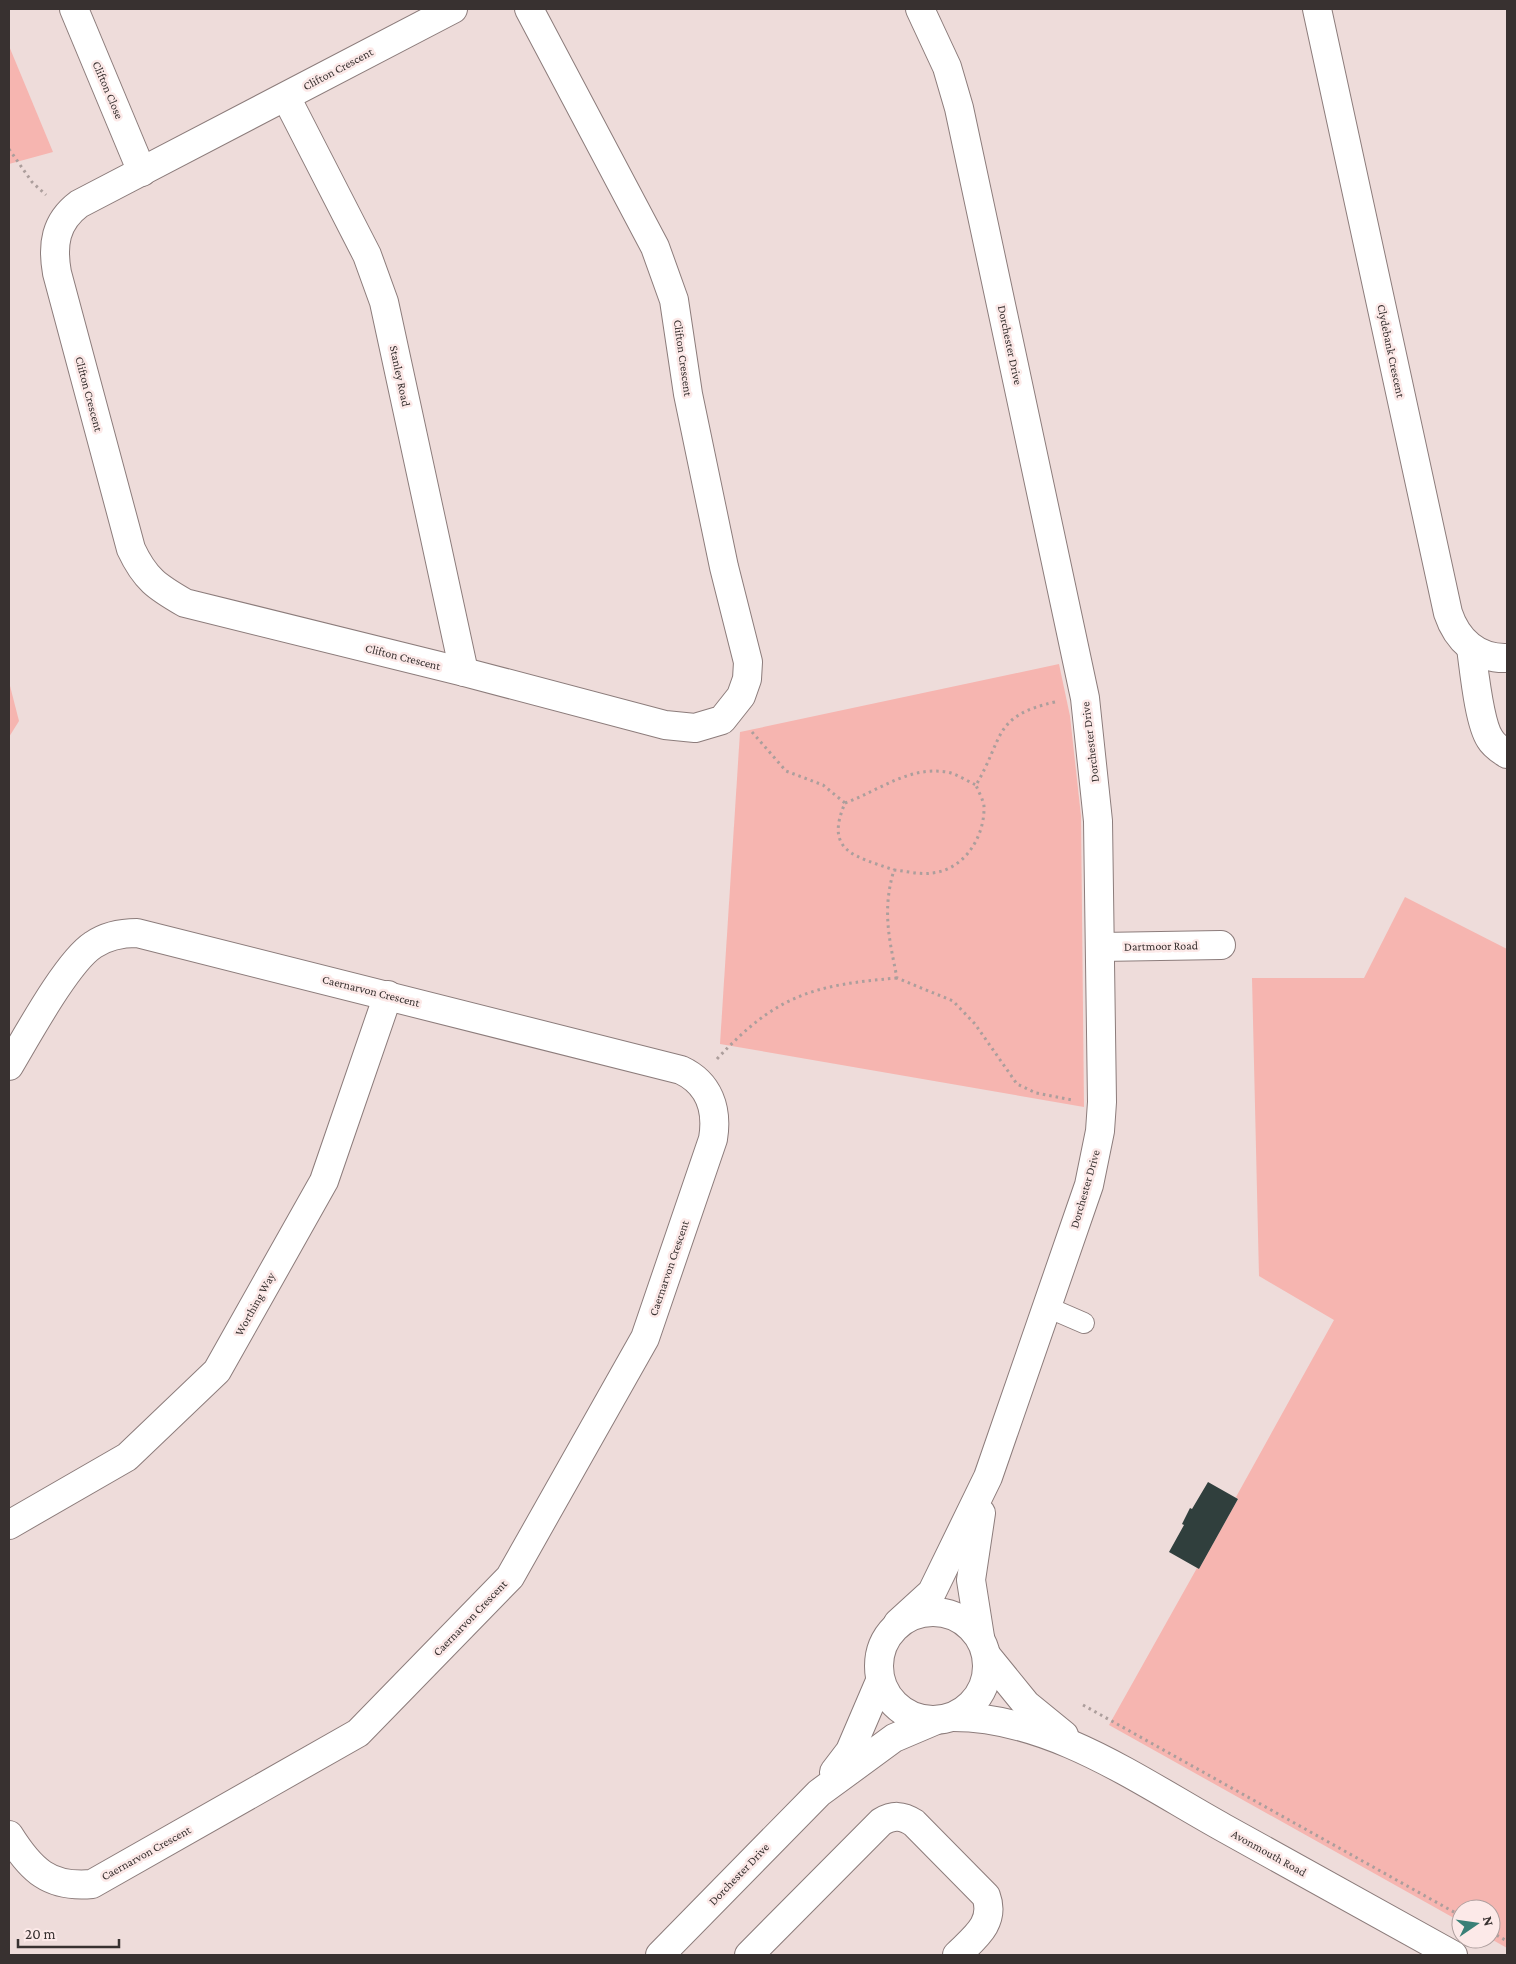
<svg xmlns="http://www.w3.org/2000/svg" width="1516" height="1964" viewBox="0 0 1516 1964" font-family="'Crimson Pro',serif">
<style>
.green{fill:#f6b5b0}
.building{fill:#303f3d}
.lines{fill:none;stroke-linecap:round;stroke-linejoin:round}
.service-casing{stroke:#8c7c7b;stroke-width:22}
.minor-casing{stroke:#8c7c7b;stroke-width:30}
.path{stroke:#ac9e9c;stroke-width:3;stroke-dasharray:2.5 4;stroke-linecap:butt}
.service{stroke:#fff;stroke-width:20}
.minor{stroke:#fff;stroke-width:28}
.labels{text-anchor:middle;stroke-width:5;stroke-linejoin:round;paint-order:stroke}
.street-label{font-size:12px;fill:#383130;stroke:#fce9e8}
</style>
<rect width="100%" height="100%" fill="#eedcda"/>
<!-- green -->
<g class="green">
<polygon points="9,46 53,152 9,164"/>
<polygon points="1059,664 1070,716 1081,816 1084,1107 720,1044 740,732"/>
<polygon points="9,682 19,721 9,737"/>
<polygon points="1405,897 1507,949 1507,1948 1491,1939 1491,1909 1461,1909 1461,1922 1109,1725 1197,1568 1199,1569 1238,1499 1236,1497 1334,1320 1259,1276 1252,978 1364,978"/>
</g>
<!-- building -->
<polygon class="building" points="1208,1482 1238,1499 1199,1569 1169,1552 1184,1525 1182,1524 1190,1508 1192,1509"/>
<g class="lines">
<defs>
<polyline id="service" points="1047,1307 1084,1323"/>
<g id="minor">
<polyline points="74,9 142,172"/>
<path d="M453 9 79 204C55 222 52 245 57 273L131 549C145 579 157 587 185 603L464 672 665 725 695 728 722 720 741 696 747 679 748 662 724 567 688 394 674 300 655 247 529 9"/>
<path d="M1317 9 1448 613C1457 640 1477 659 1507 658"/>
<polyline points="286,97 367,255 384,302 464,672"/>
<path d="M1471 648C1474 669 1479 723 1490 739 1494 746 1501 750 1507 754"/>
<polyline points="1100,947 1221,945"/>
<path d="M9 1066C27 1036 67 962 93 945 106 936 121 933 137 933L681 1070C709 1083 718 1109 713 1139L645 1338 510 1577 358 1733 92 1884C49 1888 31 1870 9 1835"/>
<polyline points="9,1525 127,1457 217,1371 324,1181 388,995"/>
<circle cx="933" cy="1666" r="54"/>
<polyline points="898,1623 932,1592 988,1477 1089,1185 1100,1131 1102,1102 1098,821 1085,698 959,108 947,67 920,9"/>
<polyline points="980,1637 971,1580 981,1513"/>
<polyline points="987,1656 1026,1704 1064,1735"/>
<path d="M953 1717C1052 1717 1141 1782 1224 1828 1301 1870 1377 1913 1453 1955"/>
<polyline points="834,1772 850,1751 880,1681"/>
<polyline points="660,1955 819,1793 894,1738 934,1721"/>
<path d="M749 1955 881 1822C893 1815 902 1815 914 1823L986 1896C996 1923 974 1938 957 1955"/>
</g>
</defs>
<!-- service casing -->
<use href="#service" class="service-casing"/>
<!-- minor casing -->
<use href="#minor" class="minor-casing"/>
<!-- path -->
<g class="path">
<polyline points="9,149 32,182 46,195"/>
<path d="M1055 702C992 716 1004 738 976 785 978 791 983 799 984 806 985 837 964 870 932 873 920 875 906 871 894 870 882 910 889 938 897 978L953 1001 975 1024 1017 1084 1036 1093 1072 1100"/>
<path d="M752 732 786 771 823 785 845 803C824 852 855 856 894 870"/>
<path d="M845 803C880 790 909 766 947 772 957 774 967 781 976 785"/>
<path d="M717 1059C776 995 813 985 897 978"/>
<polyline points="1083,1705 1461,1916"/>
<polyline points="1491,1932 1507,1941"/>
</g>
<!-- service -->
<use href="#service" class="service"/>
<!-- minor -->
<use href="#minor" class="minor"/>
</g>
<g class="labels">
<!-- street labels -->
<g class="street-label">
<text transform="translate(338 69) rotate(-28)" y="4">Clifton Crescent</text>
<text transform="translate(108 90) rotate(67)" y="4">Clifton Close</text>
<text transform="translate(1010 345) rotate(78)" y="4">Dorchester Drive</text>
<text transform="translate(1391 351) rotate(78)" y="4">Clydebank Crescent</text>
<text transform="translate(683 358) rotate(82)" y="4">Clifton Crescent</text>
<text transform="translate(400 376) rotate(78)" y="4">Stanley Road</text>
<text transform="translate(89 394) rotate(75)" y="4">Clifton Crescent</text>
<text transform="translate(403 657) rotate(14)" y="4">Clifton Crescent</text>
<text transform="translate(1090 742) rotate(-97)" y="4">Dorchester Drive</text>
<text transform="translate(1161 946) rotate(-1)" y="4">Dartmoor Road</text>
<text transform="translate(371 991) rotate(14)" y="4">Caernarvon Crescent</text>
<text transform="translate(1085 1189) rotate(-74)" y="4">Dorchester Drive</text>
<text transform="translate(669 1268) rotate(-71)" y="4">Caernarvon Crescent</text>
<text transform="translate(255 1304) rotate(-61)" y="4">Worthing Way</text>
<text transform="translate(470 1618) rotate(-46)" y="4">Caernarvon Crescent</text>
<text transform="translate(146 1853) rotate(-29)" y="4">Caernarvon Crescent</text>
<text transform="translate(1269 1853) rotate(29)" y="4">Avonmouth Road</text>
<text transform="translate(739 1874) rotate(-46)" y="4">Dorchester Drive</text>
</g>
</g>
<!-- border -->
<rect width="1516" height="1964" fill="none" stroke="#383130" stroke-width="20"/>
<!-- north arrow -->
<g transform="translate(1476 1924) rotate(77)"><circle r="24" fill="#fce9e8" stroke="#ae9f9e"/>
<path d="M0-4L9 19L0 12L-9 19Z" fill="#398077"/>
<text y="-8" font-size="14" font-weight="bold" text-anchor="middle" fill="#383130">N</text>
</g>
<!-- scale -->
<path d="M18 1939v8h101v-8" fill="none" stroke="#383130" stroke-width="2.5"/>
<text x="25" y="1939" font-size="15" fill="#383130" stroke="#fce9e8" stroke-width="4" paint-order="stroke">20 m</text>
</svg>
